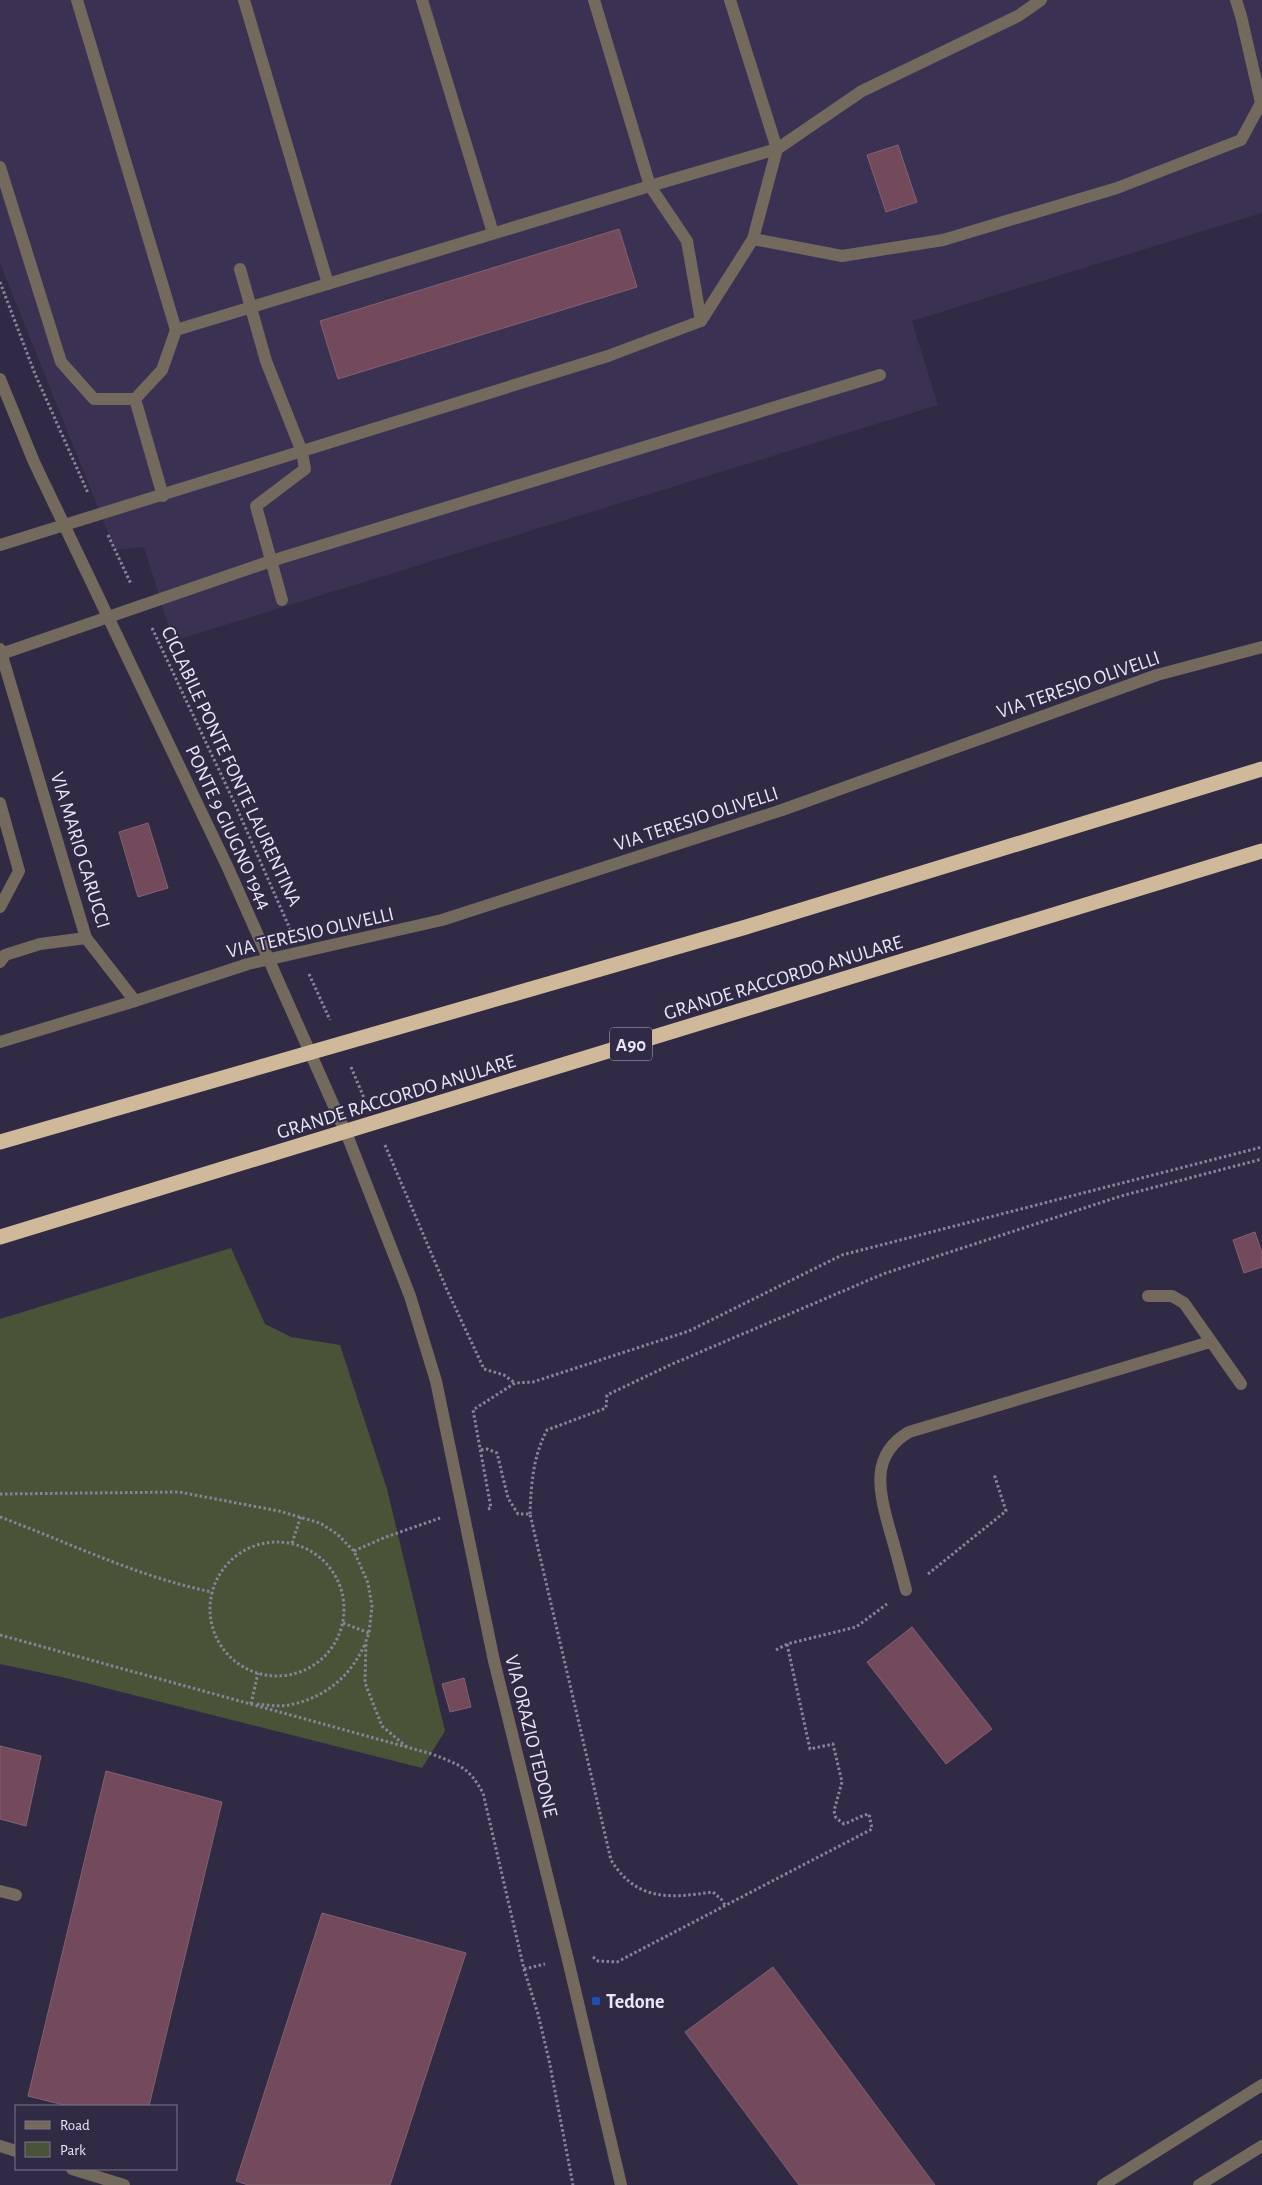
<svg xmlns="http://www.w3.org/2000/svg" width="1262" height="2185" viewBox="0 0 1262 2185" font-family="'Alegreya Sans',sans-serif">
<style>
.built{fill:#3b3152}
.green{fill:#495337}
.building{fill:#734a5b;stroke:#83616f}
.lines{fill:none;stroke-linecap:round;stroke-linejoin:round}
.path{stroke:#89839a;stroke-width:3;stroke-dasharray:2.5 2.5;stroke-linecap:butt}
.minor{stroke:#73695d;stroke-width:12}
.highway{stroke:#d0b99b;stroke-width:15}
.transit-dot{fill:#1a4fb4;stroke:#312a45;stroke-width:2}
.labels{text-anchor:middle;stroke-width:4;stroke-linejoin:round;paint-order:stroke}
.shield{fill:#312a45;stroke:#b2adc2;stroke-width:1}
.shield-label{font-size:19px;font-weight:bold;fill:#e9e5f7}
.street-label{font-size:20px;fill:#e9e5f7;stroke:#312a45}
.poi-label{font-size:20px;font-weight:bold;fill:#e9e5f7;stroke:#312a45;text-anchor:start}
</style>
<rect width="100%" height="100%" fill="#312a45"/>
<!-- built -->
<polygon class="built" points="0,0 1262,0 1262,213 912,321 938,405 173,641 144,547 115,550 0,263"/>
<!-- green -->
<polygon class="green" points="231,1248 265,1324 291,1337 340,1345 387,1489 445,1731 422,1768 66,1678 0,1664 0,1319"/>
<!-- building -->
<g class="building">
<polygon points="898,145 917,202 886,212 867,155"/>
<polygon points="619,229 637,287 338,379 320,321"/>
<polygon points="148,823 168,888 138,897 119,832"/>
<polygon points="1255,1232 1262,1253 1262,1267 1244,1273 1233,1240"/>
<polygon points="912,1627 992,1729 946,1764 867,1662"/>
<polygon points="464,1678 471,1707 450,1712 442,1684"/>
<polygon points="0,1746 41,1756 26,1826 0,1819"/>
<polygon points="106,1771 222,1802 149,2106 68,2106 28,2096"/>
<polygon points="322,1913 466,1953 390,2185 248,2185 236,2181"/>
<polygon points="773,1967 935,2185 799,2185 685,2032"/>
</g>
<g class="lines">
<!-- path -->
<g class="path">
<polyline points="0,282 35,374 88,493"/>
<polyline points="108,535 131,584"/>
<polyline points="152,628 235,804 290,929"/>
<polyline points="309,974 330,1020"/>
<polyline points="351,1067 364,1098"/>
<polyline points="385,1145 447,1290 484,1369 504,1375 515,1383"/>
<path d="M481 1450 487 1449 497 1453 508 1498 518 1514H530L611 1860C637 1902 670 1898 713 1892L722 1900 726 1907"/>
<polyline points="0,1494 179,1492 279,1511 320,1523 337,1534 354,1551 368,1583 372,1606 369,1633 366,1641 365,1683 382,1726 408,1748"/>
<polyline points="488,1509 491,1508 473,1410 515,1383 533,1382 689,1331 842,1255 1262,1147"/>
<path d="M530 1514C531 1485 533 1456 547 1430L606 1408 607 1395 670 1365 883 1274 1121 1196 1262 1159"/>
<path d="M0 1517C70 1543 138 1577 212 1592"/>
<circle cx="277" cy="1609" r="67"/>
<polyline points="292,1543 301,1516"/>
<polyline points="354,1551 386,1537 440,1518"/>
<polyline points="928,1574 1006,1511 994,1474"/>
<polyline points="343,1623 369,1633"/>
<path d="M0 1635 432 1754C459 1765 468 1766 483 1793L524 1969 538 2014 549 2060 573 2185"/>
<polyline points="776,1650 787,1644 856,1627 887,1604"/>
<polyline points="251,1704 258,1673"/>
<path d="M257 1704C267 1705 279 1707 289 1705 325 1698 350 1677 365 1644"/>
<path d="M593 1957 598 1961 617 1962 872 1829 869 1814C859 1816 853 1821 844 1824L836 1818 834 1811 842 1782 833 1744 810 1749 787 1644"/>
<polyline points="524,1969 545,1964"/>
</g>
<!-- minor -->
<g class="minor">
<polyline points="77,0 176,330"/>
<polyline points="244,0 328,284"/>
<polyline points="422,0 493,233"/>
<polyline points="594,0 650,186 687,241 701,321"/>
<polyline points="0,167 61,362 94,399 135,399 162,370 176,330 650,186 777,149 730,0"/>
<polyline points="753,239 842,256 943,240 1117,188 1241,140 1261,103 1241,16 1236,0"/>
<polyline points="240,269 266,361 302,452 305,469 256,506 282,600"/>
<polyline points="0,379 34,462 228,868 349,1140 410,1296 436,1381 494,1661 568,1960 621,2185"/>
<polyline points="135,399 163,496"/>
<polyline points="0,545 608,356 701,321 753,239 777,149 862,91 1018,16 1041,0"/>
<polyline points="0,649 86,938 135,1001"/>
<polyline points="1,654 271,561 880,375"/>
<polyline points="0,803 19,871 0,907"/>
<polyline points="0,962 5,955 40,944 86,938"/>
<polyline points="0,1042 135,1001 248,964 442,920 782,810 1157,675 1262,647"/>
<polyline points="1148,1296 1172,1296 1184,1303 1241,1384"/>
<path d="M906 1590C901 1571 896 1551 890 1531 880 1494 868 1456 909 1432L1210 1342"/>
<polyline points="0,1891 16,1895"/>
<polyline points="0,2146 16,2151"/>
<polyline points="72,2169 124,2185"/>
<polyline points="1103,2185 1262,2085"/>
<polyline points="1199,2185 1262,2146"/>
</g>
<!-- highway -->
<g class="highway">
<polyline points="0,1142 746,927 1262,769"/>
<polyline points="0,1237 1262,851"/>
</g>
</g>
<!-- markers -->
<rect class="transit-dot" x="591" y="1996" width="10" height="10" rx="2.5"/>
<g class="labels">
<!-- shield labels -->
<rect class="shield" x="610" y="1027.5" width="42" height="33" rx="4"/>
<g class="shield-label">
<text x="631" y="1051">A90</text>
</g>
<!-- street labels -->
<g class="street-label">
<text transform="translate(1078 684) rotate(-19)" y="7">VIA TERESIO OLIVELLI</text>
<text transform="translate(232 766) rotate(65)" y="7">CICLABILE PONTE FONTE LAURENTINA</text>
<text transform="translate(696 818) rotate(-18)" y="7">VIA TERESIO OLIVELLI</text>
<text transform="translate(229 827) rotate(65)" y="7">PONTE 9 GIUGNO 1944</text>
<text transform="translate(81 850) rotate(73)" y="7">VIA MARIO CARUCCI</text>
<text transform="translate(310 932) rotate(-13)" y="7">VIA TERESIO OLIVELLI</text>
<text transform="translate(783 977) rotate(-17)" y="7">GRANDE RACCORDO ANULARE</text>
<text transform="translate(396 1096) rotate(-17)" y="7">GRANDE RACCORDO ANULARE</text>
<text transform="translate(532 1736) rotate(76)" y="7">VIA ORAZIO TEDONE</text>
</g>
<!-- poi labels -->
<g class="poi-label">
<text x="606" y="2008">Tedone</text>
</g>
</g>
<!-- legend -->
<rect x="15" y="2105" width="162" height="65" fill="#312a45" stroke="#7b758c"/>
<rect x="25" y="2121" width="25" height="8" fill="#73695d" stroke="#7b758c"/>
<text x="60" y="2130" font-size="15" fill="#e9e5f7">Road</text>
<rect x="25" y="2142" width="25" height="15" fill="#495337" stroke="#7b758c"/>
<text x="60" y="2155" font-size="15" fill="#e9e5f7">Park</text>
</svg>
